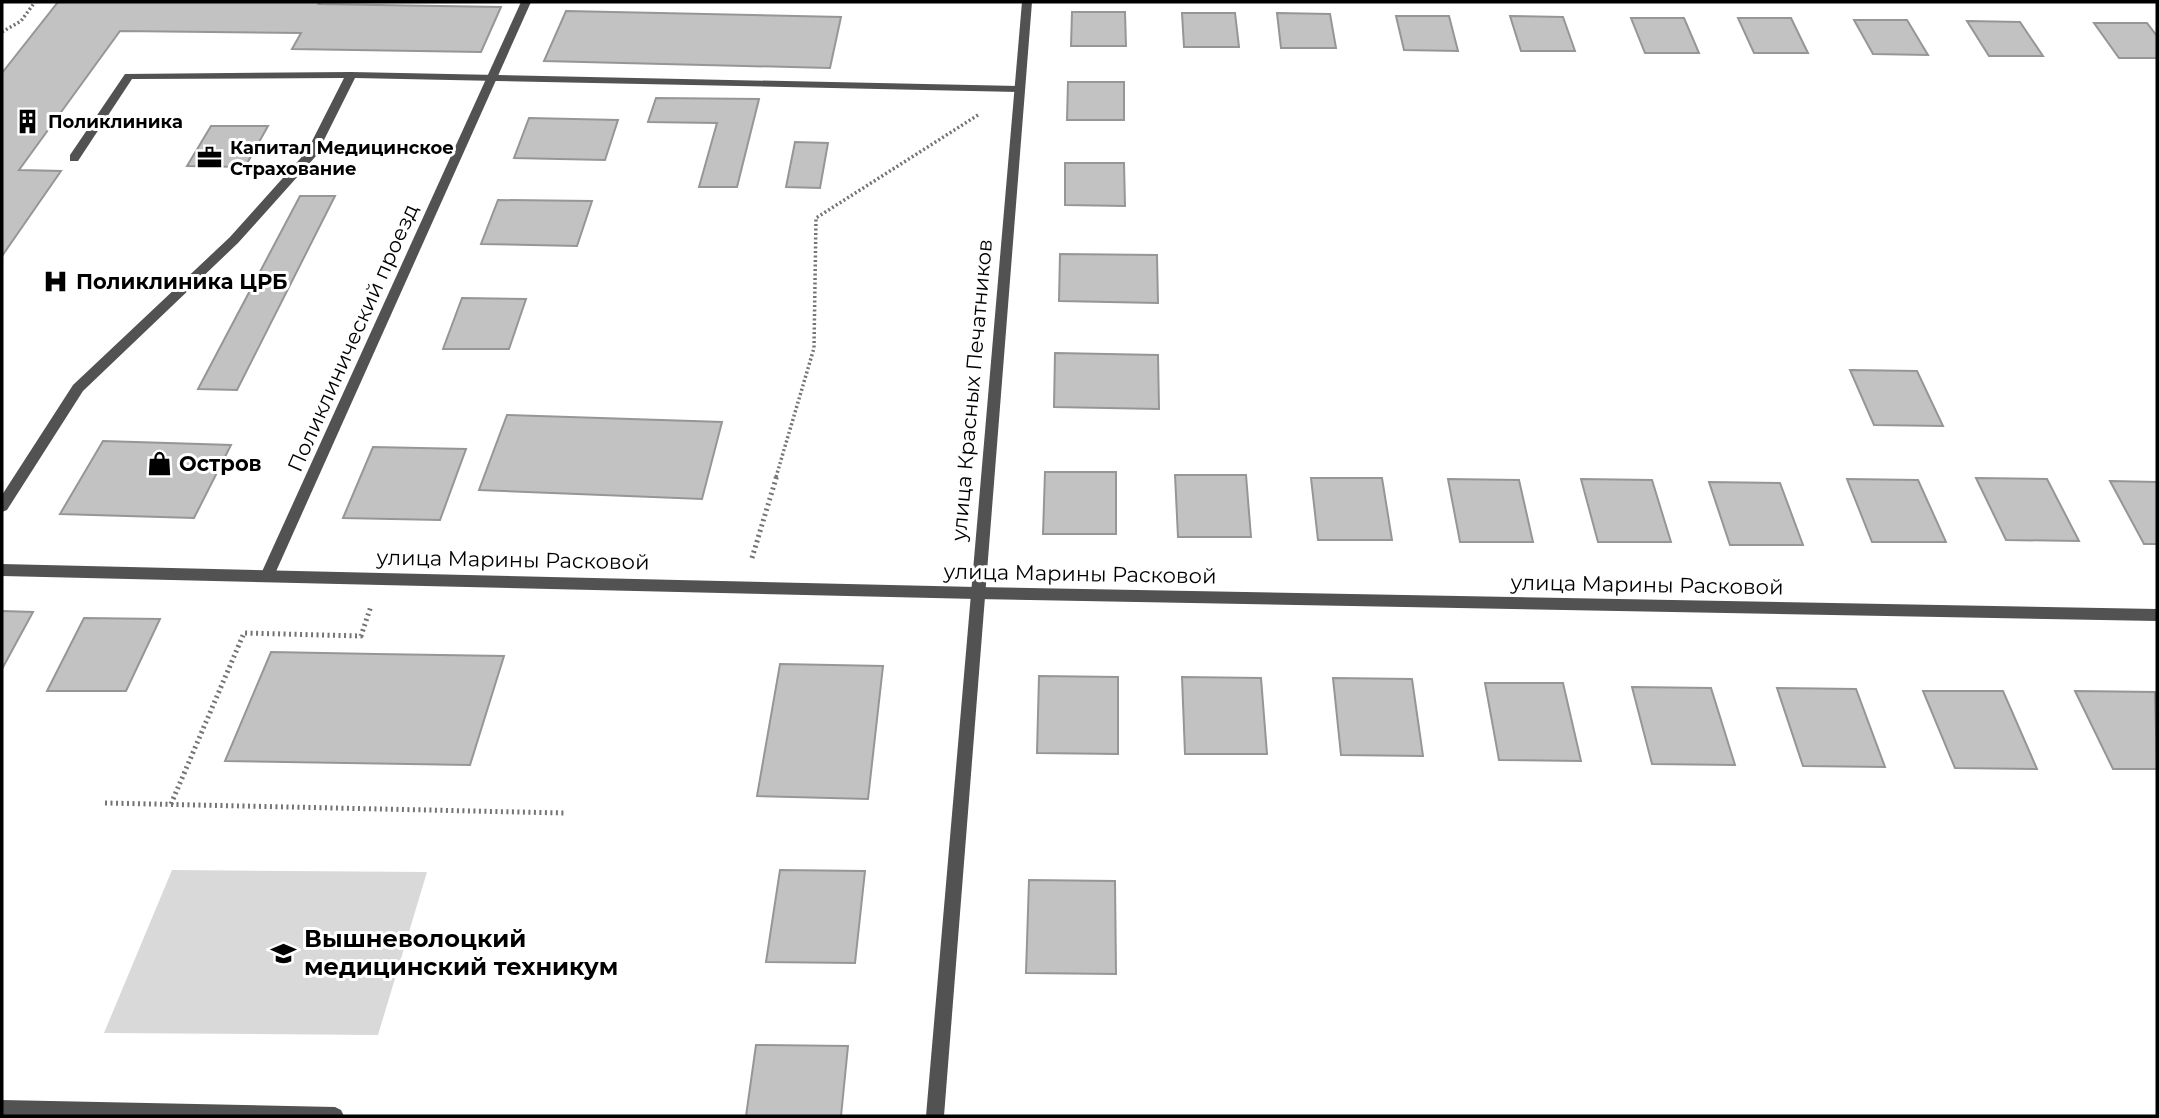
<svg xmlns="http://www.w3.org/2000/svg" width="2159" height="1118" viewBox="0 0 2159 1118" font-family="Montserrat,sans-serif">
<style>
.green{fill:#d9d9d9}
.building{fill:#c2c2c2;stroke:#969696;stroke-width:2}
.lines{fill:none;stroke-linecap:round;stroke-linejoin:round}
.path-far1{stroke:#747474;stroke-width:3.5;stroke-dasharray:2 2.5;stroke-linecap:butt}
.path{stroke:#747474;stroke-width:5;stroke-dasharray:2 3.5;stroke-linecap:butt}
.service{fill:#525252;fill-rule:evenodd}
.minor{fill:#525252;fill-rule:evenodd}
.tertiary{fill:#525252;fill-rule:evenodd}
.labels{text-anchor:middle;stroke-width:6;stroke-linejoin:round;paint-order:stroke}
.far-poi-label{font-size:18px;font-weight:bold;fill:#000;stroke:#fff;text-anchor:start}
.poi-label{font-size:21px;font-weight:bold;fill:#000;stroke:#fff;text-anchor:start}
.street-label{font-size:21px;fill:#000;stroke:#fff}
.near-poi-label{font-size:24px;font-weight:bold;fill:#000;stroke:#fff;text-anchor:start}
</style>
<rect width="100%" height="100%" fill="#fff"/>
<!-- green -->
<polygon class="green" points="172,870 427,872 378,1035 104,1033"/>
<!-- building -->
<g class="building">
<polygon points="58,2 321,2 319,4 501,7 481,52 292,49 301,33 120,31 19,170 61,171 2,256 2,73"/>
<polygon points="566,11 841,17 830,68 544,61"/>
<polygon points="1072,12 1125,12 1126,46 1071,46"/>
<polygon points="1182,13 1235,13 1239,47 1184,47"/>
<polygon points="1277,13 1330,14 1336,48 1281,48"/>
<polygon points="1396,16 1449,16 1458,51 1404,50"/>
<polygon points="1510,16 1563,17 1575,51 1521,51"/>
<polygon points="1631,18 1684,18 1699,53 1645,53"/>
<polygon points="1738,18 1791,18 1808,53 1754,53"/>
<polygon points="1854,20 1907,20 1928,55 1873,54"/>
<polygon points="1967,21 2020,22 2043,56 1989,56"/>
<polygon points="2094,23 2147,23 2157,36 2157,58 2119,58"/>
<polygon points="1068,82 1124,82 1124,120 1067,120"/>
<polygon points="656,98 759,99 737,187 699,187 717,123 648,122"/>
<polygon points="529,118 618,120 605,160 514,158"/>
<polygon points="211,126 268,126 245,167 187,166"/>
<polygon points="795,142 828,143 820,188 786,187"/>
<polygon points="1065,163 1124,163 1125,206 1065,205"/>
<polygon points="300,196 335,196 237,390 198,389"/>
<polygon points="498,200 592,201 577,246 481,244"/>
<polygon points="1060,254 1157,255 1158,303 1059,301"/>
<polygon points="462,298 526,299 509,349 443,349"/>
<polygon points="1055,353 1158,355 1159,409 1054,407"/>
<polygon points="1850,370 1917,371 1943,426 1874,425"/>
<polygon points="507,415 722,422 702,499 479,490"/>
<polygon points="103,441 231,445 194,518 60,514"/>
<polygon points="373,447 466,449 440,520 343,518"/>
<polygon points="1045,472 1116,472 1116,534 1043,534"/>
<polygon points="1175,475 1246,475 1251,537 1178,537"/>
<polygon points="1311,478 1382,478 1392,540 1318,540"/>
<polygon points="1976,478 2047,479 2079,541 2006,540"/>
<polygon points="1448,479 1519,480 1533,542 1460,542"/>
<polygon points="1581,479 1652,480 1671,542 1598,542"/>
<polygon points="1847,479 1918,480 1946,542 1872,542"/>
<polygon points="2110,481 2157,482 2157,544 2144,544"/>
<polygon points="1709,482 1780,483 1803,545 1730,545"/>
<polygon points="2,611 33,612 2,669"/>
<polygon points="84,618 160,619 126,691 47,691"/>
<polygon points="271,652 376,654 504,656 470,765 225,761"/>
<polygon points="780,664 883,666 868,799 757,796"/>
<polygon points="1039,676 1118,677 1118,754 1037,753"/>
<polygon points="1182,677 1261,678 1267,754 1185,754"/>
<polygon points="1333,678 1412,679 1423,756 1341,755"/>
<polygon points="1485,683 1563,683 1581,761 1499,760"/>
<polygon points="1632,687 1711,688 1735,765 1652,764"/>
<polygon points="1777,688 1856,689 1885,767 1803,766"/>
<polygon points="1923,691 2003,691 2037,769 1955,768"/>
<polygon points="2075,691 2155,692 2157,769 2113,769"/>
<polygon points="780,870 865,871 855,963 766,962"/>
<polygon points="1029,880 1115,881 1116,974 1026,973"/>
<polygon points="756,1045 848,1046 841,1116 746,1116"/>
</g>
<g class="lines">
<!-- path-far1 -->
<g class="path-far1">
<polyline points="2,32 21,21 35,2"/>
<polyline points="776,477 814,348 816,218 978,115"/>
</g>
<!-- path -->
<g class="path">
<polyline points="752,558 777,475"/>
<polyline points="105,803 564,813"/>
<polyline points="171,804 244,633 361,636 371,606"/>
</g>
<!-- service -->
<g class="service">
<polygon points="351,72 1019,86 1024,89 1019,92 355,78 316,156 238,243 83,391 7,510 2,512 2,495 73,385 230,237 307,151 344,78 132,79 78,161 70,161 70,155 125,74"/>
<polygon points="2,1100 335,1107 341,1110 344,1116 2,1116"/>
</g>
<!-- minor -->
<g class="minor">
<polygon points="521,2 531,2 274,576 272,580 267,582 262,580 260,576"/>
<polygon points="1022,2 1032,2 944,1116 926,1116"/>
</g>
<!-- tertiary -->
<polygon class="tertiary" points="2,564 976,587 2157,609 2157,621 976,599 2,576"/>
</g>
<!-- icons -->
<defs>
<symbol id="building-bare" viewBox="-9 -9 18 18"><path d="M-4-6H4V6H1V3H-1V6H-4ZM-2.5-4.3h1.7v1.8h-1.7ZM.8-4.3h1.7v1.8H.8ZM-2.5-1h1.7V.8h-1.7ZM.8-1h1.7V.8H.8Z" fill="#000" stroke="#fff" stroke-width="2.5" paint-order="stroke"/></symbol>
<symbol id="office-bare" viewBox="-9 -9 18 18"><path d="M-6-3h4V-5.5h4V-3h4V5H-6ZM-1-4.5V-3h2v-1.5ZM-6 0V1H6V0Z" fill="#000" stroke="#fff" stroke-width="2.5" paint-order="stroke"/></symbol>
<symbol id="hospital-bare" viewBox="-9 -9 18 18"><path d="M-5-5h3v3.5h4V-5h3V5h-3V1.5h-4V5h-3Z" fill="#000" stroke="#fff" stroke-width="2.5" paint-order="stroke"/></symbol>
<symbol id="shop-bare" viewBox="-9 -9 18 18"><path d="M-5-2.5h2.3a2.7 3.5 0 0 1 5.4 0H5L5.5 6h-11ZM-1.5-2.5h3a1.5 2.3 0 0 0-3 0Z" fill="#000" stroke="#fff" stroke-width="2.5" paint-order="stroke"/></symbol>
<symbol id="university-bare" viewBox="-9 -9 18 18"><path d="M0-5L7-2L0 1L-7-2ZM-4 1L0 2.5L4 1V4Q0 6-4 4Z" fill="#000" stroke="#fff" stroke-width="2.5" paint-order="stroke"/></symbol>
</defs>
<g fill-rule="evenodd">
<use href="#building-bare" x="10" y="104" width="35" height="35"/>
<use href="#office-bare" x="192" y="140" width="35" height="35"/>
<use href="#hospital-bare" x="38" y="264" width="35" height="35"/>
<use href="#shop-bare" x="142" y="446" width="35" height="35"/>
<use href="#university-bare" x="266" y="936" width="35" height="35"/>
</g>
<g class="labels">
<!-- far-poi labels -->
<g class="far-poi-label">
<text x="48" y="128">Поликлиника</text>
<text x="230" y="154">Капитал Медицинское<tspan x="230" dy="21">Страхование</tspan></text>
</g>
<!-- poi labels -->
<g class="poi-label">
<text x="76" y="289">Поликлиника ЦРБ</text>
<text x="179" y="471">Остров</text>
</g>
<!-- street labels -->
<g class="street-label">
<text transform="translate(353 338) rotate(-66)" y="7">Поликлинический проезд</text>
<text transform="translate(972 390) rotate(-85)" y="7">улица Красных Печатников</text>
<text transform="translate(513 560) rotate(1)" y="7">улица Марины Расковой</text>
<text transform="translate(1080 574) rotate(1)" y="7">улица Марины Расковой</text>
<text transform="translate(1647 585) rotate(1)" y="7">улица Марины Расковой</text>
</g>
<!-- near-poi labels -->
<g class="near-poi-label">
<text x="304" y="947">Вышневолоцкий<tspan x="304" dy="28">медицинский техникум</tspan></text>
</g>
</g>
<!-- border -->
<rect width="2159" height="1118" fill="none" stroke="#000000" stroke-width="7"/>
</svg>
